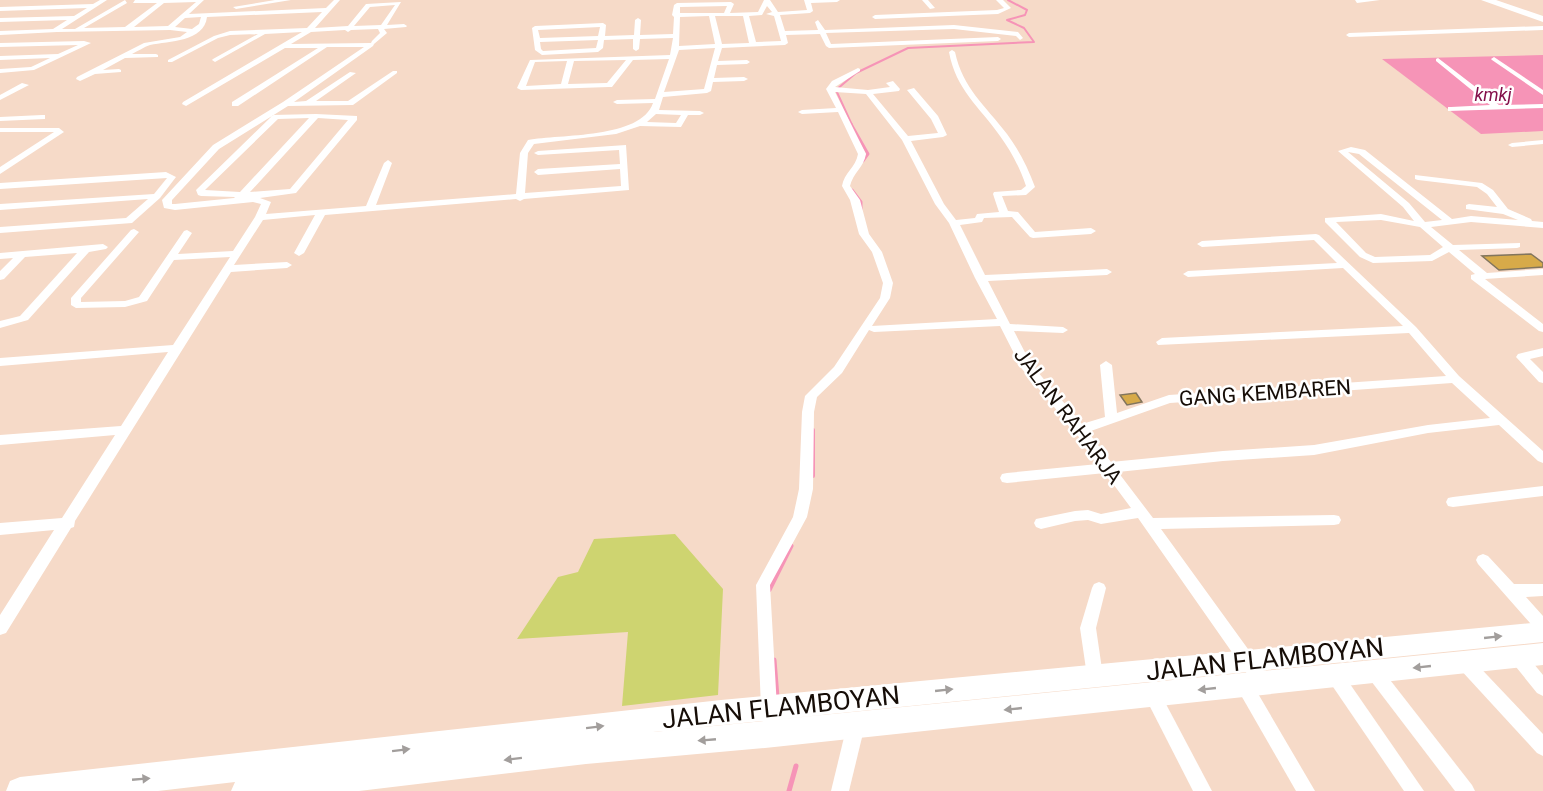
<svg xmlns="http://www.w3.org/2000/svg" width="1543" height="791" viewBox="0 0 1543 791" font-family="Roboto,sans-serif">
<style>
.green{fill:#ced470}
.water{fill:#f694b7}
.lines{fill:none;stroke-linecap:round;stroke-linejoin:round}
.stream-far3{stroke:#f694b7;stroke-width:2}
.stream-far2{stroke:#f694b7;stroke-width:3}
.stream-far1{stroke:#f694b7;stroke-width:4}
.stream{stroke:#f694b7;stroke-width:5}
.building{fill:#d7aa49;stroke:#82755d;stroke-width:1.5}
.minor{fill:#fff;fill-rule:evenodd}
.primary{fill:#fff;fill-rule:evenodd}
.trunk{fill:#fff;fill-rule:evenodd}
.oneway{fill:#a29e9c}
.labels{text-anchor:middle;stroke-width:5;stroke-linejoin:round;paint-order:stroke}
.far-water-label{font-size:18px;font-style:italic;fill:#840f4a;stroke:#fff}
.street-label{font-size:21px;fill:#160d07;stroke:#fff}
.near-street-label{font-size:26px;fill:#160d07;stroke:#fff}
</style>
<rect width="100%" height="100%" fill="#f6dac8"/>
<!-- green -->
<polygon class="green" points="675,534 723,589 718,695 622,706 628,632 517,639 558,577 578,572 594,539"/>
<!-- water -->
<polygon class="water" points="1543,55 1543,131 1481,134 1382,59"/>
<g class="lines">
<!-- stream-far3 -->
<polyline class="stream-far3" points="852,125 836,90 856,73 908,48 1034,42 1024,28 1007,20 1025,15 1027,10 1008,0"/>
<!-- stream-far2 -->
<g class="stream-far2">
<polyline points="851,124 868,154 863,161"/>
<polyline points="852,190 861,202 861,209"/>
</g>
<!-- stream-far1 -->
<polyline class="stream-far1" points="813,430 813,476"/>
<!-- stream -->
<g class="stream">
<polyline points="769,590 791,546"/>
<polyline points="774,660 777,697"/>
<polyline points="789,791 796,766"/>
</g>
</g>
<!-- building -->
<g class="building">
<polygon points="1531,254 1543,263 1543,267 1499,270 1482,256"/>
<polygon points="1136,393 1142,402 1127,405 1120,395"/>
</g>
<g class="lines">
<!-- minor -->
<g class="minor">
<path d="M100 0H107L62 29H75L125 0 127 3 84 28 125 27 157 3H133L135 0H204L189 14 326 8 334 0H340L315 28 348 26 366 4 401 2 387 25 404 24 407 26 406 27 384 29 387 33 374 44 373 46 294 102 306 101 350 72 356 73 316 101H348L393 71H397V73L353 105 288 106 219 149 172 200V204H175L234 198 235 197 201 196 198 195 196 190 273 115 316 114 357 116V120L296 193 260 198 271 202 266 214 366 206 384 163 388 160 392 163 376 205 516 194 520 153 528 140C560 134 641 139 653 103L617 104 613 102 617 100 655 99 669 59 633 60 612 87H609L521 90 517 88 530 60 670 55 673 38 640 39 639 49 636 51 633 49V39L604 40 603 48 598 52 542 55 535 50 532 28 535 26 603 23 606 25 605 36 634 35 635 20 638 18 641 20 640 35 673 34 674 17 672 15 674 5 677 3 731 2 734 4 730 13 758 12 764 0H770L778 12 807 10 804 0H840L837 2 811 3 813 11 810 13 780 15 785 31 818 30 815 22 818 20 825 30 954 25 1018 32 1023 38 1020 40 1016 36 954 29 826 33 831 44 998 37 1001 39 998 41 829 48 826 46 820 34 786 35 788 43 785 45 722 48 718 61 747 60 750 62 747 64 717 65 714 78 744 77 748 79 744 81 713 82 711 91 707 93 663 97 659 110 700 111 704 113 700 115H688L681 127 640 126 616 134 534 144 528 153 525 193 621 186 620 169 538 175 534 172 538 169 620 164 619 150 538 155 534 153 538 151 626 145 629 190 524 199 520 201 516 199 325 215 304 253 299 256 294 253 315 215 263 220 234 265 287 262 292 265 287 268 231 272 75 521 74 527 71 528 6 633 0 635V615L54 530 0 535V523L62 518 115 435 0 445V435L121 426 168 352 0 366V358L173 345 230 257 174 260 147 301 125 307 76 308 71 305V298L131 230 134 229 139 232 81 298V302L125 301 139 297 184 231 187 230 192 233 178 254 233 251 255 217 261 204 253 202 175 210 164 208 162 200 213 145 283 102 364 47H327L238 106H232V102L318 48H285L186 106 182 104 183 102 302 32 265 34 215 62 212 60 213 59 258 34 230 35 218 38 172 62H168V60L214 36 230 31 307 28 322 12 207 17C204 42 169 41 150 45 144 47 138 51 132 54H156L158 55V57L125 58 103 70 119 69 121 70V72L95 74 80 81 76 79 77 77 144 43 180 37 187 32 170 30 57 32 0 35V31L53 29 67 20 0 22V18L74 16 87 8 0 11V7L93 4ZM196 2 168 26 134 27 164 3ZM395 5 381 25 354 26 370 7ZM727 6 724 13H680V7ZM767 6 772 12 766 14 774 16 781 41 756 42 749 16 762 15ZM709 16 715 44 679 46 680 17ZM715 16H743L749 43 722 44ZM201 17 199 24 192 29 175 27 185 18ZM600 27 598 36 540 38 538 30ZM378 29 380 33 372 41 371 43 291 44 311 32 345 30 348 32 351 30ZM598 40 596 48 543 51 541 49 540 42ZM715 48 704 89 664 92 679 50ZM626 60 607 83 568 84 574 61ZM567 61 561 84 526 86 535 62ZM656 114 681 115 676 123 647 122ZM309 118 240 192 205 190 278 119ZM318 118 348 120 290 189 250 192Z"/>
<polygon points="275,0 291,0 236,9 233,7"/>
<polygon points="922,0 928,0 935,8 930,9"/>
<polygon points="996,0 1003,0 1011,8 998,14 875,19 872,17 875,15 997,10 1004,8"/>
<polygon points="1355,0 1380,0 1357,3"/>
<polygon points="1543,26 1543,30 1349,37 1346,35 1349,33"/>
<polygon points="84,41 91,43 34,70 0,73 0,69 31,67 50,58 0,60 0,56 58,54 78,45 0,47 0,43"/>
<path d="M952 50 955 52C963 89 985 105 1007 134 1019 150 1028 168 1035 187L1026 195 1002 196 1008 211 1018 212 1035 232 1091 228 1096 231 1091 234 1033 238 1030 237 1012 217 984 218 982 222 960 225 985 275 1107 269 1112 272 1107 275 988 281 1010 324 1063 327 1068 330 1063 333 1014 331 1031 364 1082 424 1105 417 1100 365 1106 361 1112 365 1117 413 1169 395 1446 376 1409 333 1158 345 1156 342 1162 338 1403 326 1343 268 1188 277 1183 274 1188 271 1337 263 1314 240 1202 247 1197 244 1202 241 1316 234 1319 235 1416 327 1459 376 1543 451V463L1538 461 1499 425 1428 433 1314 455 1223 461 1118 472 1153 518 1334 515 1339 516 1341 520 1339 524 1334 525 1161 529 1269 678 1271 683 1269 688 1263 691 1257 688 1138 518 1101 524 1088 520 1075 521 1041 529 1036 527 1034 523 1036 519 1075 511 1088 510 1101 514 1131 508 1105 473 1007 483 1002 482 1000 478 1002 474 1007 473 1098 464 1076 433 1022 369 1000 326 874 332 869 330 842 373 817 397 814 412 813 489 807 517 770 585 777 708 775 714 769 716 763 714 761 708 756 585 793 517 799 489 802 412 805 396 834 367 880 298 883 283 872 252 859 234 850 200 842 186C844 173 856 167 858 154L838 112 802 114 798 112 802 110 836 108 826 89 832 81 858 68 860 69V71L835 87 868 90 890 87 886 83 893 81 900 89 899 91 873 94 908 136 938 133 931 119 907 90 914 88 938 116 947 135 943 137 911 141 944 204 956 220 975 218 977 214 999 212 993 194 994 192 1021 190 1026 186C1020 168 1011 151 1000 136 979 106 956 90 949 52ZM835 92 866 94 902 140 935 204 949 223 975 278 997 319 872 326 890 298 893 283 882 252 869 234 860 200 850 186C853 173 864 167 866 154ZM1452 383 1490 418 1428 425 1314 445 1223 451 1111 462 1088 432 1170 403Z"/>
<polygon points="1494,57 1543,90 1543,95 1492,60 1491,59"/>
<polygon points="1438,58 1499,105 1543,104 1543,108 1448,111 1448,107 1451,107 1490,105 1436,61 1436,59"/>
<polygon points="22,83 29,85 0,100 0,95"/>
<polygon points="42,115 45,115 45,119 0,121 0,117"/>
<polygon points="0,128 59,128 64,132 0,174 0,167 54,132 0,132"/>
<polygon points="1543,140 1543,144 1512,147 1508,145 1512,143"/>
<path d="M1351 147 1365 150 1452 219 1471 216 1518 220 1503 214 1466 209V205L1469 204 1497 207 1487 194 1477 187 1418 180 1415 179V175L1482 183 1493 190 1508 209 1531 219 1532 221 1543 222V228L1471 222 1431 227 1453 245 1520 243V247L1517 248 1459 250 1487 273 1543 269V275L1485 279 1543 324V332L1539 331 1471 279V275L1475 274 1449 252 1432 261 1373 263 1360 257 1325 222V218L1381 214 1414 221 1403 207 1338 151ZM1348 152 1359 154 1442 220 1425 222 1409 203ZM1381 220 1420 227 1443 247 1430 255 1375 257 1366 253 1336 222Z"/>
<polygon points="166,172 176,177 160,198 132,223 0,233 0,227 126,218 148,199 0,210 0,204 154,194 167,178 0,189 0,183"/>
<polygon points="103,244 108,247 106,249 89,252 28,320 0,328 0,321 20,316 77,253 25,257 4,279 0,280 0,271 13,258 0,259 0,253"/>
<polygon points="1543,348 1543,356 1530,359 1543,372 1543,383 1539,382 1516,357 1518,354"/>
<polygon points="1543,486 1543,496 1453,507 1448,506 1446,502 1448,498 1453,497"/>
<polygon points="1483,554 1488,556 1514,584 1543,584 1543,596 1526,597 1543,616 1543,634 1538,632 1478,564 1476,560 1478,556"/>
<polygon points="1099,582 1104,584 1106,588 1096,628 1103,676 1101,681 1095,684 1089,681 1087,676 1080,628 1092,588 1094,584"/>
<polygon points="1518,650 1524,652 1543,675 1543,696 1537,693 1512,662 1510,657 1512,652"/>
<polygon points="1464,655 1470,657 1543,734 1543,756 1537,753 1458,667 1456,662 1458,657"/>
<polygon points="1374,665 1380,667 1472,785 1475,791 1455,791 1368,677 1366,672 1368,667"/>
<polygon points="1335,668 1341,671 1424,791 1404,791 1329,681 1327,676 1329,671"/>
<polygon points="1244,677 1250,680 1315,791 1296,791 1238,690 1236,685 1238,680"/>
<polygon points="1152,687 1158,689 1212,791 1193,791 1144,695 1146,689"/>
<polygon points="856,717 862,719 865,725 849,791 831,791 847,725 850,719"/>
</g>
<!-- primary -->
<polygon class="primary" points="1543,622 1543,642 653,732 1543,643 1543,665 765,748 586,764 359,791 231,791 235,782 158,791 6,791 10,781 20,777 721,700"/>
<!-- trunk -->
<polygon class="trunk" points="1481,0 1496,0 1543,16 1543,22"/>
</g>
<!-- one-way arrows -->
<defs><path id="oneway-solid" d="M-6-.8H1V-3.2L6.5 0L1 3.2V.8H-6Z" transform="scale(1.5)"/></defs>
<g class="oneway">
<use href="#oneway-solid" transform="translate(1493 637) rotate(-6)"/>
<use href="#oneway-solid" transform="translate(1422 667) rotate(174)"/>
<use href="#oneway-solid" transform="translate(1207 689) rotate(174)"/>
<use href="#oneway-solid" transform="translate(944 690) rotate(-6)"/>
<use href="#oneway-solid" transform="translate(1013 709) rotate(174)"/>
<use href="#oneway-solid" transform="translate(595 727) rotate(-7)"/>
<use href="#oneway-solid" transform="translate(707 740) rotate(175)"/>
<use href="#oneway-solid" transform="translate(401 750) rotate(-7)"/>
<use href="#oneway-solid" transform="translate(513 759) rotate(173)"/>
<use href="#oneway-solid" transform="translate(141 779) rotate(-5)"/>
</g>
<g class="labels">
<!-- far-water labels -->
<g class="far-water-label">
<text x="1493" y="101">kmkj</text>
</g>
<!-- street labels -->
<g class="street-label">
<text transform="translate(1265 393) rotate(-4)" y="7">GANG KEMBAREN</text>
<text transform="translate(1068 416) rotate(53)" y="7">JALAN RAHARJA</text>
</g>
<!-- near-street labels -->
<g class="near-street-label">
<text transform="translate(1265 659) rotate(-6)" y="9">JALAN FLAMBOYAN</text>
<text transform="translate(781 707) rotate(-6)" y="9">JALAN FLAMBOYAN</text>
</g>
</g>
</svg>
